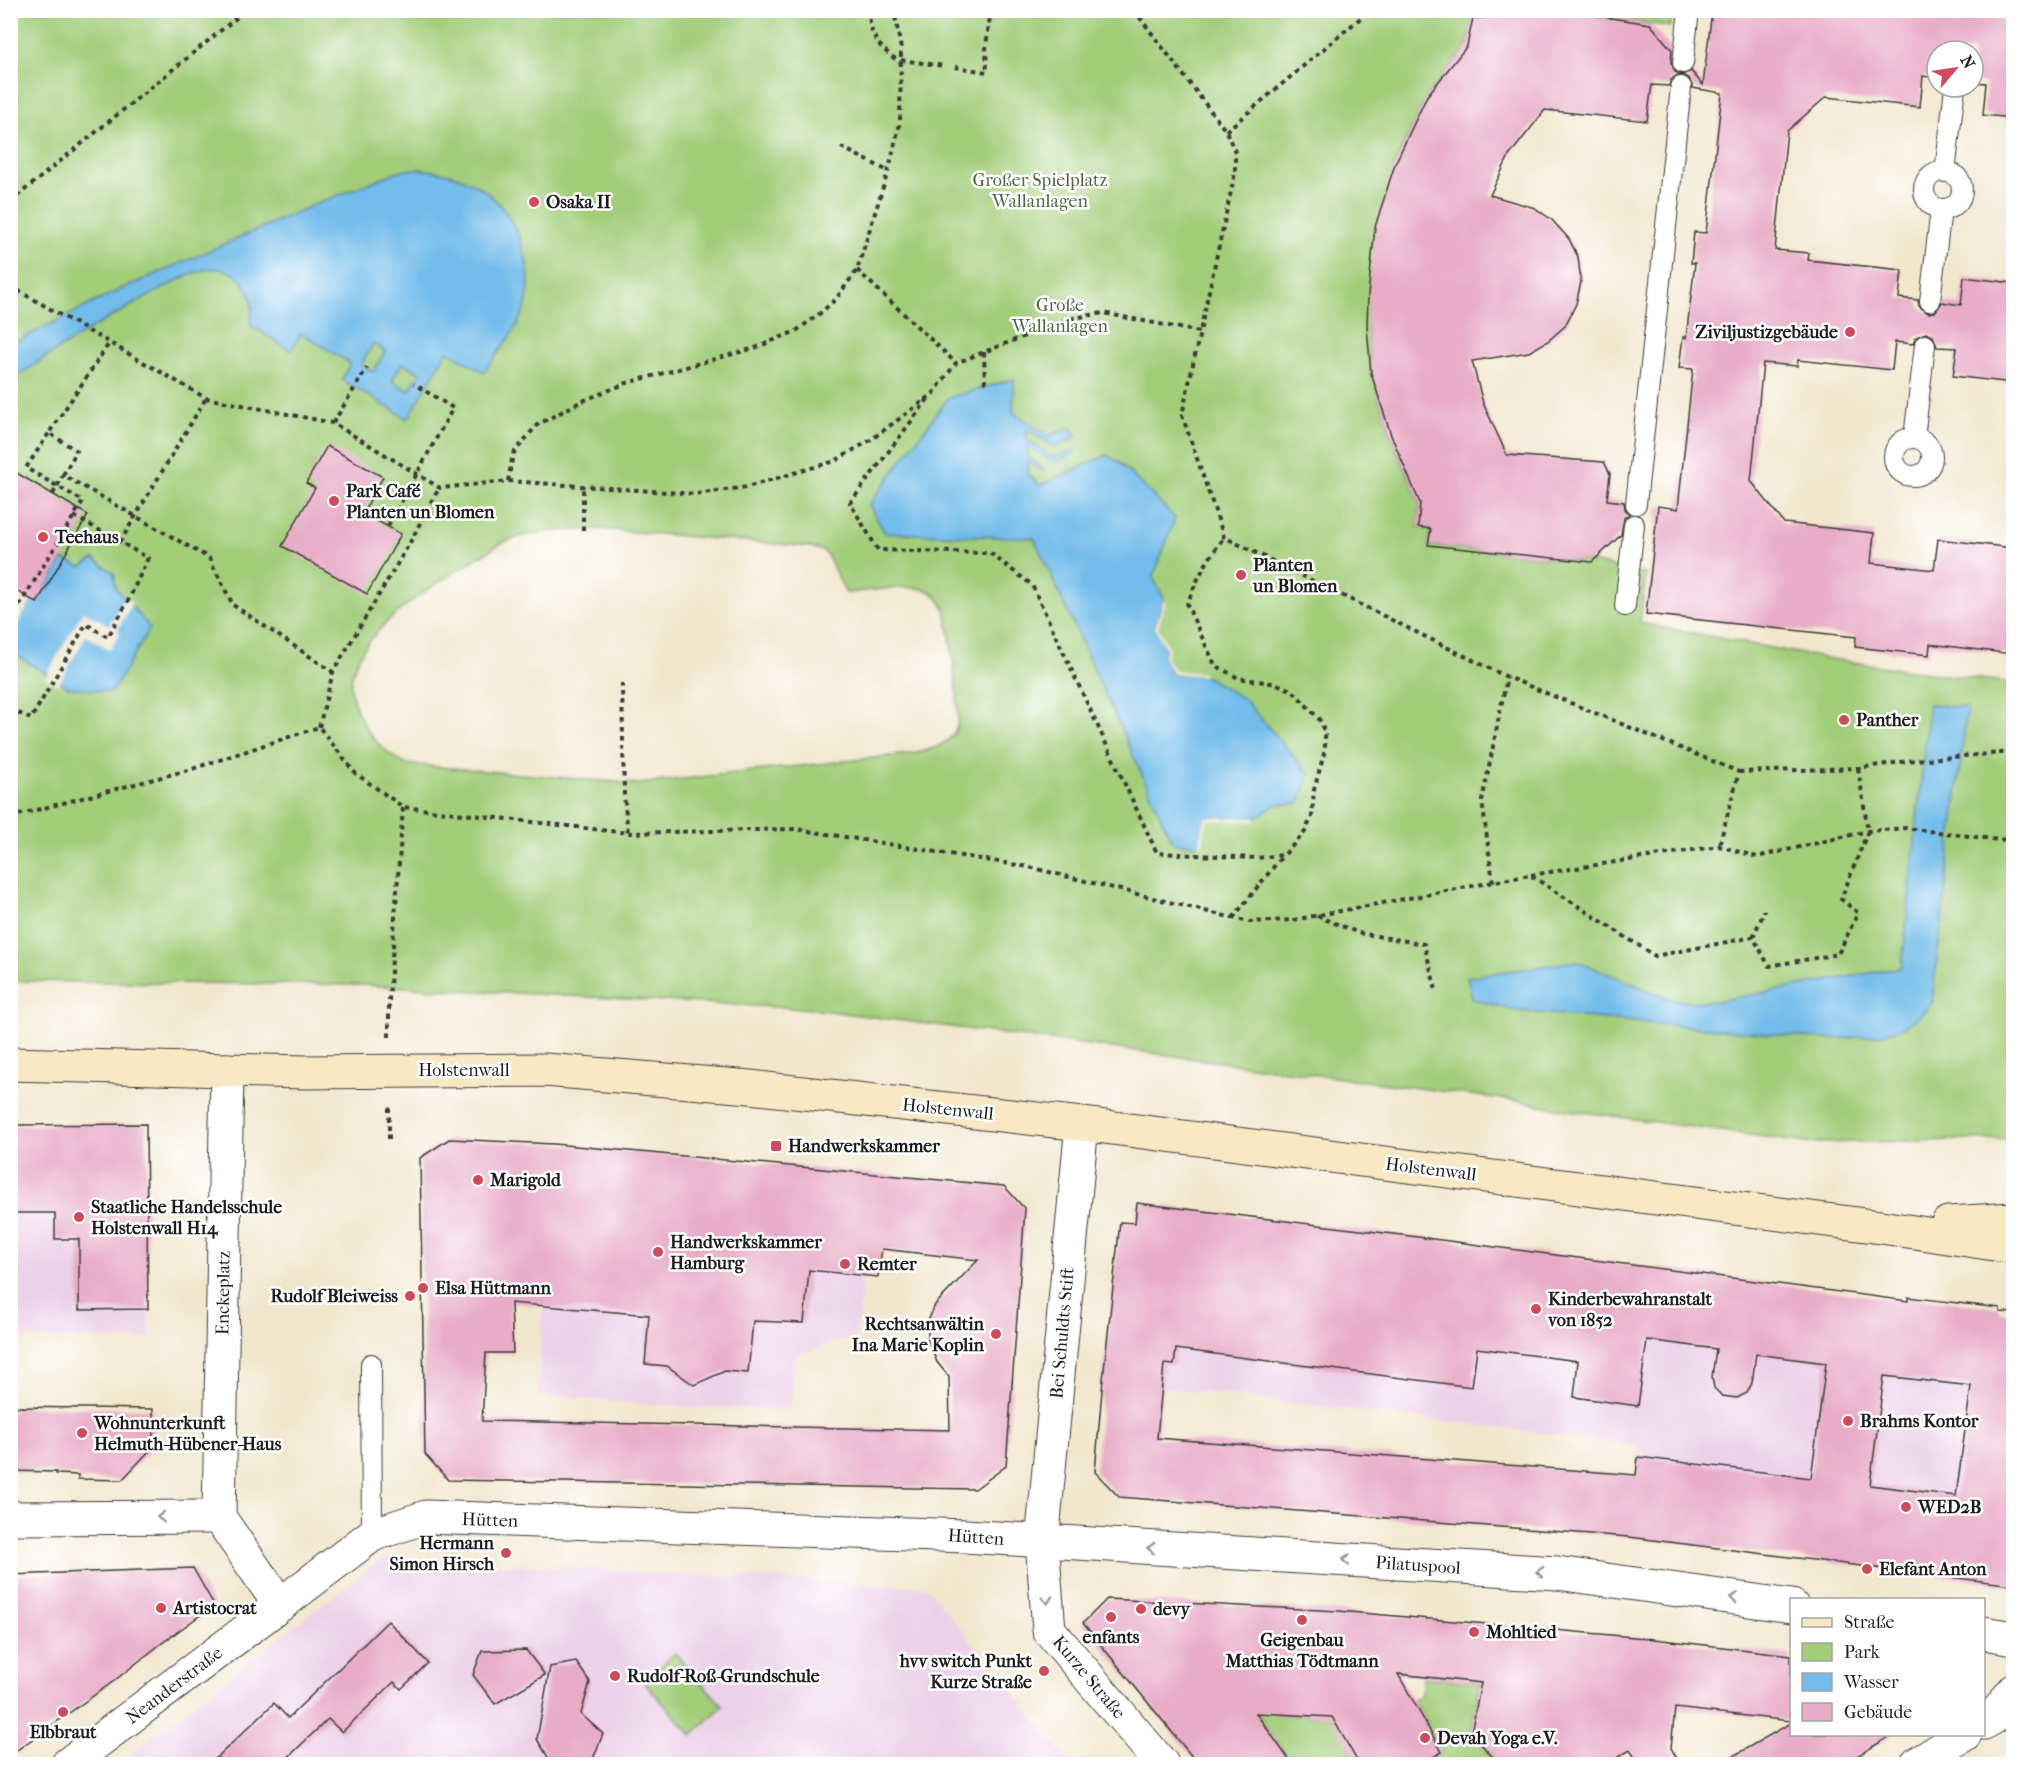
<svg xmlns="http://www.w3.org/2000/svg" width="2024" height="1775" viewBox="0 0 2024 1775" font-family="'IM FELL French Canon',serif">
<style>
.built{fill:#edd1e9}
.green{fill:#a2cd79;stroke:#5f744a;stroke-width:1.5;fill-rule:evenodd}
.water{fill:#71bcea;stroke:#466c83;stroke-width:1.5;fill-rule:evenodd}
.pier{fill:#f1e7cd}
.building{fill:#e8acc7;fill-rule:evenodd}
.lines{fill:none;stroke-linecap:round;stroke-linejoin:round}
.service-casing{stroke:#3c3a37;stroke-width:22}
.minor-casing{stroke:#3c3a37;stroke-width:35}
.secondary-casing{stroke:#3c3a37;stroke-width:35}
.path{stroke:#3c3a37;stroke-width:4;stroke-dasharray:4.5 4.5;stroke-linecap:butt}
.service{stroke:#fff;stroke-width:20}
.minor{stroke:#fff;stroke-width:33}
.secondary{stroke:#f8e8c3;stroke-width:33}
.path-bridge{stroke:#3c3a37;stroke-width:4;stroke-dasharray:4.5 4.5;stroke-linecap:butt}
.oneway{stroke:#999}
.poi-dot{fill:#d1495b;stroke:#fff;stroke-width:2}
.labels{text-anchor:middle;stroke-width:5;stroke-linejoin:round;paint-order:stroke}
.park-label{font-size:18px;fill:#526341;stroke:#fff}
.poi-label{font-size:18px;font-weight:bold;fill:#1c1c1c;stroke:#fff;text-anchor:start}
.street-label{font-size:18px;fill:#1c1c1c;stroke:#fff}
</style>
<rect width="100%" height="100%" fill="#fff"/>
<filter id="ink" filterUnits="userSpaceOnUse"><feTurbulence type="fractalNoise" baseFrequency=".0167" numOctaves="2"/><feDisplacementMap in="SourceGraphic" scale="12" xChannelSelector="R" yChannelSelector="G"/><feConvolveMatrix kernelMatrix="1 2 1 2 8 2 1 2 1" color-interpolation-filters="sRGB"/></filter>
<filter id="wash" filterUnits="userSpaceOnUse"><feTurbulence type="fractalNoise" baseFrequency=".008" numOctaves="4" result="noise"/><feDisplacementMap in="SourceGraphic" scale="24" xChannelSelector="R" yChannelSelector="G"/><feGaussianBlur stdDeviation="1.35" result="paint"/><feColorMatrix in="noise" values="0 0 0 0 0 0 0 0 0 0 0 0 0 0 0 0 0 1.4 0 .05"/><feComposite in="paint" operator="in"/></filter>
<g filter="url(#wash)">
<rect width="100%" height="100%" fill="#f1e7cd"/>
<!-- built -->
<g class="built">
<polygon points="146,1124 148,1309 150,1339 11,1338 11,1125"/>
<polygon points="554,1144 876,1174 856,1335 795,1356 790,1409 695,1408 538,1395 547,1222"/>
<polygon points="1137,1203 1418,1237 1907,1301 1908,1297 2000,1308 2001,1312 2014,1313 2013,1585 1874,1566 1638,1457 1639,1445 1103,1380 1135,1223"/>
<polygon points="382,1558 927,1587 1071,1764 118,1764"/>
</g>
<!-- green -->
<g class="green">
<path d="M11 11H1485V18H1473L1467 46 1427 96 1395 164 1367 327 1371 373 1391 435 1420 503 1418 527 1431 529 1428 545 1592 562 1646 574 1640 623 1818 657 1928 673 2013 683V1139L1807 1143 1554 1108 1526 1102 813 1009 363 985 11 981ZM601 529 811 547 823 551 827 555 846 593C867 592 915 581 932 593 937 596 941 602 944 607 949 620 961 715 957 726 952 744 933 749 917 753L638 784 405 764C384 752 369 737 359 715 355 705 350 695 351 684 354 625 455 573 500 544 532 529 566 531 601 529Z"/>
<polygon points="1559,11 1673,11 1671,27"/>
<polygon points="675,1653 723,1706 692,1735 644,1682"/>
<polygon points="1186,1666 1276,1714 1318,1716 1320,1693 1359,1764 1292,1764 1258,1716"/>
<polygon points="1423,1677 1480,1683 1471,1733 1499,1764 1420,1764 1442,1752 1413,1700 1421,1695"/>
</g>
<!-- water -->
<g class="water">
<path d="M412 169C470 170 511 198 525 256 530 274 531 292 524 310 515 333 498 352 484 372L447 351 408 419 342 380 350 363 301 333 291 351 250 325C254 310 253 295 243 282 235 273 223 267 210 269 191 271 173 284 156 292 106 319 57 348 11 381V344L117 291 302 210 396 172ZM373 344 385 351 373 372 361 364ZM402 363 420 373 409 391 392 381Z"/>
<polygon points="1014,379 1013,412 1049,436 1071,427 1076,437 1054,447 1027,429 1027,439 1053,458 1074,450 1075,453 1053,463 1027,445 1028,457 1045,470 1041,471 1028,462 1028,474 1040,485 1107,455 1119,462 1175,518 1153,578 1164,598 1155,627 1166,649 1163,657 1173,674 1205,676 1244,699 1309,774 1300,803 1275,805 1256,818 1205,817 1199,845 1173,843 1034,538 885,533 869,505 948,398"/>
<polygon points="63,559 81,567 94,559 114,573 116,588 150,628 112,692 68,687 11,652 10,587 37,602"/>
<path d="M1929 704 1967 708 1932 1002C1907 1038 1865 1037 1825 1039L1518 1011 1472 999 1467 977 1577 961 1668 998 1690 1002 1718 1001 1902 967Z"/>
</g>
<!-- pier -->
<g class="pier">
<polygon points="21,589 34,597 10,635 11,606"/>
<polygon points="125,596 132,603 117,631 120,633 110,650 86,636 58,685 45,678 83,611 109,625"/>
<polygon points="1164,598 1166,602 1158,627 1169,648 1166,657 1175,671 1203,673 1205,676 1173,674 1163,657 1166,649 1155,628"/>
<polygon points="1205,817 1256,818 1256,821 1207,820 1202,845 1199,845"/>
</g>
<g id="blocks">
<!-- building -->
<g class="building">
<polygon points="1485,10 1559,10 1650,24 1672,50 1671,62 1675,72 1682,75 1691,71 1703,85 1712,10 2013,10 2013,118 1983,115 1986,83 1973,82 1973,51 1937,51 1937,78 1923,76 1920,107 1826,97 1787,131 1775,250 1809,253 1808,260 1902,270 1899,298 1918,300 1919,306 1928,313 1935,312 1942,302 1961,305 1964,277 2013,283 2013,383 1953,376 1957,348 1937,347 1933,336 1926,333 1916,337 1913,344 1895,342 1892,370 1798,360 1797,366 1763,363 1751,481 1784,523 1874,533 1871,563 1934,570 1938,539 2013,548 2013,654 1930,644 1929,655 1855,647 1856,637 1646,614 1658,506 1678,509 1693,369 1679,368 1683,337 1686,338 1695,263 1691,263 1694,232 1706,233 1722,93 1693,88 1689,78 1683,75 1676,76 1671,80 1669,86 1652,85 1647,121 1545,110 1509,156 1490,195 1535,208 1552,220 1569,239 1578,257 1581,282 1576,304 1565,326 1548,341 1529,352 1472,361 1483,403 1507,455 1604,462 1610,474 1607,500 1624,502 1625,509 1629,514 1624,518 1621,535 1592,562 1428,545 1431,529 1418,527 1420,503 1391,435 1371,373 1367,327 1368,295 1375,227 1395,164 1427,96 1467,46 1473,18 1485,18"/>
<polygon points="327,446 383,477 363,513 401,534 367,594 282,546 315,488 306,483"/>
<polygon points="10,469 88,515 37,603 10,587"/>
<polygon points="146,1124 148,1309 79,1310 79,1239 55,1239 55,1213 10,1213 10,1125"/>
<path d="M449 1139 554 1144 1004 1186 1025 1209 1006 1466 975 1489 448 1480 425 1454 420 1158ZM882 1249 978 1260 935 1305 928 1321V1341L937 1362 949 1377 950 1430 482 1421 486 1353H513L511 1303 649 1315 645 1364 667 1366 694 1385 725 1371 748 1373 753 1321 804 1323 809 1270 878 1277Z"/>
<path d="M1137 1203 1418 1237 1908 1301V1297L2000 1308V1312L2013 1313V1585L1629 1537 1119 1497 1095 1472 1103 1379 1120 1222 1135 1223ZM1647 1340 1716 1349 1712 1377 1714 1388 1722 1396 1737 1398 1747 1393 1752 1383 1756 1354 1826 1363 1811 1478 1638 1457 1636 1475 1157 1438 1164 1364 1174 1365 1176 1349 1472 1387 1477 1348 1578 1361 1574 1397 1638 1406ZM1884 1376 1971 1386 1956 1496 1870 1485Z"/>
<polygon points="15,1407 153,1409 153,1447 122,1480 78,1479 78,1475 56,1474 56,1472 10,1471 10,1412 14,1412"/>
<polygon points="193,1568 214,1605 158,1646 114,1681 10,1755 10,1575"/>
<polygon points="1107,1599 1338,1611 1430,1619 1645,1638 1791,1655 1791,1721 1675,1708 1671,1748 1680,1764 1639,1764 1630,1750 1607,1764 1499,1764 1471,1733 1481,1683 1398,1674 1442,1752 1420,1764 1359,1764 1332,1717 1256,1713 1292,1764 1198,1764 1083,1623"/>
<polygon points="388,1621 428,1663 401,1689 394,1682 342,1732 328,1719 281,1764 210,1764 274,1703 288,1718"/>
<polygon points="526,1650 545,1675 495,1704 473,1675 482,1651"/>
<polygon points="576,1662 590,1682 581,1714 603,1734 591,1764 552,1764 537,1739 550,1667"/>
<polygon points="1791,1723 1791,1734 1894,1734 1844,1764 1719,1764"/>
</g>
</g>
</g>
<g filter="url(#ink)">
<use href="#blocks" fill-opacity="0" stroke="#3c3a37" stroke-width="1.5"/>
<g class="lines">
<defs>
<g id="service">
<polyline points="1683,63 1689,10"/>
<circle cx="1943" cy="190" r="19"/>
<polyline points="1945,172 1955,87"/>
<polyline points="1930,301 1941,209"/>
<polyline points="1914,438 1925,345"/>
<circle cx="1913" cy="457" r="19"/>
<polyline points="1636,504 1681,87"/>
<polyline points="1625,606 1634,525"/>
<polyline points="371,1364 372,1535"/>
</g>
<g id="minor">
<polyline points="1082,1124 1042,1542 1049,1630 1162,1764"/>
<polyline points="219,1517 280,1605 372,1535 426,1517 965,1536 1557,1573 1792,1606"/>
<polyline points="219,1517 227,1070"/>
<polyline points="10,1518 219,1517"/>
<polyline points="1984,1633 2014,1638"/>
<polyline points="1984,1723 1993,1718 2014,1690"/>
<polyline points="68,1764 280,1605"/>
<polyline points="1917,1764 1965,1734"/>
</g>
<g id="secondary">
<polyline points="10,1064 304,1072 545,1070 750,1087 1082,1124 1881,1227 2014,1247"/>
<polyline points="1948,1223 2014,1219"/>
</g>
</defs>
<!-- service casing -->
<use href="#service" class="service-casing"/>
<!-- minor casing -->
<use href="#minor" class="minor-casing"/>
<!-- secondary casing -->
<use href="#secondary" class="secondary-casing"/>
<!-- path -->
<g class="path">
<path d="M870 10C867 35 881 50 900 62"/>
<polyline points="1134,10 1226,131 1235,152 1235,173 1200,332"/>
<polyline points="901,60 944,66"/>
<polyline points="955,67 987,72 986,46 991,10"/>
<polyline points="1226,131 1370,10"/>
<polyline points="841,147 888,171"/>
<polyline points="10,202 246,10"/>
<polyline points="857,270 956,363"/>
<polyline points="10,286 206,398 333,423 440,488 508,481 696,494 747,487 835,461 869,441 933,394 956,363 1068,319 1103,313 1200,332 1182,415 1224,537 1507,677 1739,772 1719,846"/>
<polyline points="984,352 985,388"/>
<path d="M928 399 850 503 878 550 990 553 1032 585 1157 853 1257 858 1284 855 1305 832 1312 816 1314 790 1325 750V733L1319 719 1293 691 1277 684 1238 678 1215 665 1187 605C1196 579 1208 559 1224 537"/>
<polyline points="333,423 367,368"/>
<polyline points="63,475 77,451 49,433 110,342"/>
<polyline points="508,481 513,454 537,425 580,402 627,383 755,348 796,331 818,315 836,299 857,270 890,165 900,122 901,49 894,10"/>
<polyline points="74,516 120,542"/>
<polyline points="388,526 453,408 414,384"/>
<polyline points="583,530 583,487"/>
<polyline points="233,605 333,672"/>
<polyline points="10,621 83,501 26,468 49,433"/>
<polyline points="622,683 624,795 628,833"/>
<polyline points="10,709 31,719 86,624 108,637 129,599 148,558 120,542 206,398"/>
<polyline points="319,727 333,672 412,539 433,498 440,488"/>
<polyline points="1739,772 1858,768 1915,760 2014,752"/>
<polyline points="10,817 192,769 319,727 355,773 403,807 628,833 796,829 1029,867 1249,922 1293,920 1530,875 1655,956 1753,937 1769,966 1838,954 1858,913 1841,899 1868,831 1858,768"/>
<polyline points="1531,875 1719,846 1757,857 1868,831 1906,828 2000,840 2014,837"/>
<polyline points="1493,882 1482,801 1507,677"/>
<polyline points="1317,916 1359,933 1424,944 1436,990"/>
<polyline points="1233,918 1283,855"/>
<polyline points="1753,937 1765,910"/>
<polyline points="389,1037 389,1000 403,807"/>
<polyline points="389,1139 389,1105"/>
</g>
<!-- service -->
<use href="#service" class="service"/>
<!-- minor -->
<use href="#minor" class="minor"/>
<!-- secondary -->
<use href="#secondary" class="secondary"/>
<!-- path-bridge -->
<polyline class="path-bridge" points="53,494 63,475 209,558 233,605"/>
</g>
<!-- one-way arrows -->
<defs><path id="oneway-chevron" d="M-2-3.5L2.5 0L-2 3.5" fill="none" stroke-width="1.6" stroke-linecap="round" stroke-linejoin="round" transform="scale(1.5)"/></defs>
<g class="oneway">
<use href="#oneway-chevron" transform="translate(161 1517) rotate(180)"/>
<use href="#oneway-chevron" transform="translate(1151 1548) rotate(-176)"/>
<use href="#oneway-chevron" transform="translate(1346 1560) rotate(-176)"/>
<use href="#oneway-chevron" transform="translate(1540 1572) rotate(-176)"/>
<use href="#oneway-chevron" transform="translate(1734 1598) rotate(-172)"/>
<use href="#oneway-chevron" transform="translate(1047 1600) rotate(85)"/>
</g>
</g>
<!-- markers -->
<g class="poi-dot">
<circle cx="534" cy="202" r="6"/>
<circle cx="1850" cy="332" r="6"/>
<circle cx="334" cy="501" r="6"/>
<circle cx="43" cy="537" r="6"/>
<circle cx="1241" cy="575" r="6"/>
<circle cx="1844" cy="720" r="6"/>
<rect x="770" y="1140" width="12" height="12" rx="3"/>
<circle cx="478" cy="1180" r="6"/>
<circle cx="79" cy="1217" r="6"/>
<circle cx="658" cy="1252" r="6"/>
<circle cx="845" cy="1264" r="6"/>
<circle cx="423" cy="1288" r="6"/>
<circle cx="410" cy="1296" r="6"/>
<circle cx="1536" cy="1309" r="6"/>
<circle cx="996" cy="1334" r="6"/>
<circle cx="1848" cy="1421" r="6"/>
<circle cx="82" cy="1433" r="6"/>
<circle cx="1906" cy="1507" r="6"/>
<circle cx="506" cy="1553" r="6"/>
<circle cx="1867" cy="1569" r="6"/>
<circle cx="161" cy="1608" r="6"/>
<circle cx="1141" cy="1609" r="6"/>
<circle cx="1111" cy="1617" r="6"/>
<circle cx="1302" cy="1620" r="6"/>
<circle cx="1474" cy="1632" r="6"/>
<circle cx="1044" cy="1671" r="6"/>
<circle cx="615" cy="1676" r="6"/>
<circle cx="63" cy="1712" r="6"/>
<circle cx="1425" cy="1738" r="6"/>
</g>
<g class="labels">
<!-- park labels -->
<g class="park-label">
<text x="1040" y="186">Großer Spielplatz<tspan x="1040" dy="21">Wallanlagen</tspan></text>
<text x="1060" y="311">Große<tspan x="1060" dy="21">Wallanlagen</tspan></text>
</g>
<!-- poi labels -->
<g class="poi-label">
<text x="546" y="208">Osaka II</text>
<text x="1838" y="338" text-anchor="end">Ziviljustizgebäude</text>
<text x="346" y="497">Park Café<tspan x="346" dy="21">Planten un Blomen</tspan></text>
<text x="55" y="543">Teehaus</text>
<text x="1253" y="571">Planten<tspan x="1253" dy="21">un Blomen</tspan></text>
<text x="1856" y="726">Panther</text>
<text x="788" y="1152">Handwerkskammer</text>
<text x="490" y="1186">Marigold</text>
<text x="91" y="1213">Staatliche Handelsschule<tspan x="91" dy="21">Holstenwall H14</tspan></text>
<text x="670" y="1248">Handwerkskammer<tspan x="670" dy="21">Hamburg</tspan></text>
<text x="857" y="1270">Remter</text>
<text x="435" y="1294">Elsa Hüttmann</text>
<text x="398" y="1302" text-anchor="end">Rudolf Bleiweiss</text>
<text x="1548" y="1305">Kinderbewahranstalt<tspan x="1548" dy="21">von 1852</tspan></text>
<text x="984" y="1330" text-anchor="end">Rechtsanwältin<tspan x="984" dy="21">Ina Marie Koplin</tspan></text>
<text x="1860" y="1427">Brahms Kontor</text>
<text x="94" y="1429">Wohnunterkunft<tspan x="94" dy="21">Helmuth-Hübener-Haus</tspan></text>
<text x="1918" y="1513">WED2B</text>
<text x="494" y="1549" text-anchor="end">Hermann<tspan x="494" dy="21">Simon Hirsch</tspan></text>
<text x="1879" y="1575">Elefant Anton</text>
<text x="173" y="1614">Artistocrat</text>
<text x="1153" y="1615">devy</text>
<text x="1486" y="1638">Mohltied</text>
<text x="1111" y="1643" text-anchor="middle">enfants</text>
<text x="1302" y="1646" text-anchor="middle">Geigenbau<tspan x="1302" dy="21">Matthias Tödtmann</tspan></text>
<text x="1032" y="1667" text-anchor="end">hvv switch Punkt<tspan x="1032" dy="21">Kurze Straße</tspan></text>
<text x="627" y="1682">Rudolf-Roß-Grundschule</text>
<text x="63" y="1738" text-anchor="middle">Elbbraut</text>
<text x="1437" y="1744">Devah Yoga e.V.</text>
</g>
<!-- street labels -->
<g class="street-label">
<text x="464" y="1076">Holstenwall</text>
<text transform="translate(948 1109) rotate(6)" y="6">Holstenwall</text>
<text transform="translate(1431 1169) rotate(7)" y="6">Holstenwall</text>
<text transform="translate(223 1293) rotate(-89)" y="6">Enckeplatz</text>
<text transform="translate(1062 1333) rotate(-85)" y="6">Bei Schuldts Stift</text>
<text transform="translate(490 1520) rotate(2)" y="6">Hütten</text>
<text transform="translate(976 1537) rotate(4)" y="6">Hütten</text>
<text transform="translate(1418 1565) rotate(4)" y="6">Pilatuspool</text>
<text transform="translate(1089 1677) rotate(50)" y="6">Kurze Straße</text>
<text transform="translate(174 1685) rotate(-37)" y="6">Neanderstraße</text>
</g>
</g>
<!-- margin -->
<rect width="2024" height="1775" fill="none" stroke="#fff" stroke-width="36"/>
<!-- legend -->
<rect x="1790" y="1598" width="195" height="138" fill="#ffffff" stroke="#a4a4a4" stroke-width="1.5"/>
<rect x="1802" y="1618" width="30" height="9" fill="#f8e8c3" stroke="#a4a4a4" stroke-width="1.5"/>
<text x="1844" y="1628" font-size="18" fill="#1c1c1c">Straße</text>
<rect x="1802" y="1643" width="30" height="18" fill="#a2cd79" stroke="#a4a4a4" stroke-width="1.5"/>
<text x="1844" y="1658" font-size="18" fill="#1c1c1c">Park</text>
<rect x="1802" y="1673" width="30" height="18" fill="#71bcea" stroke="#a4a4a4" stroke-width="1.5"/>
<text x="1844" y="1688" font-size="18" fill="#1c1c1c">Wasser</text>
<rect x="1802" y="1703" width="30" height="18" fill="#e8acc7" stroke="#a4a4a4" stroke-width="1.5"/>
<text x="1844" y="1718" font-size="18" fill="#1c1c1c">Gebäude</text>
<!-- north arrow -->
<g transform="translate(1955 69) rotate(61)"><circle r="28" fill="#ffffff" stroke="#a4a4a4" stroke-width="1.5"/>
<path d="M0-4.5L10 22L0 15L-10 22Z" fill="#d1495b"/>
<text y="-9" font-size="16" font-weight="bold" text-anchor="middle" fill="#1c1c1c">N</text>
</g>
</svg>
